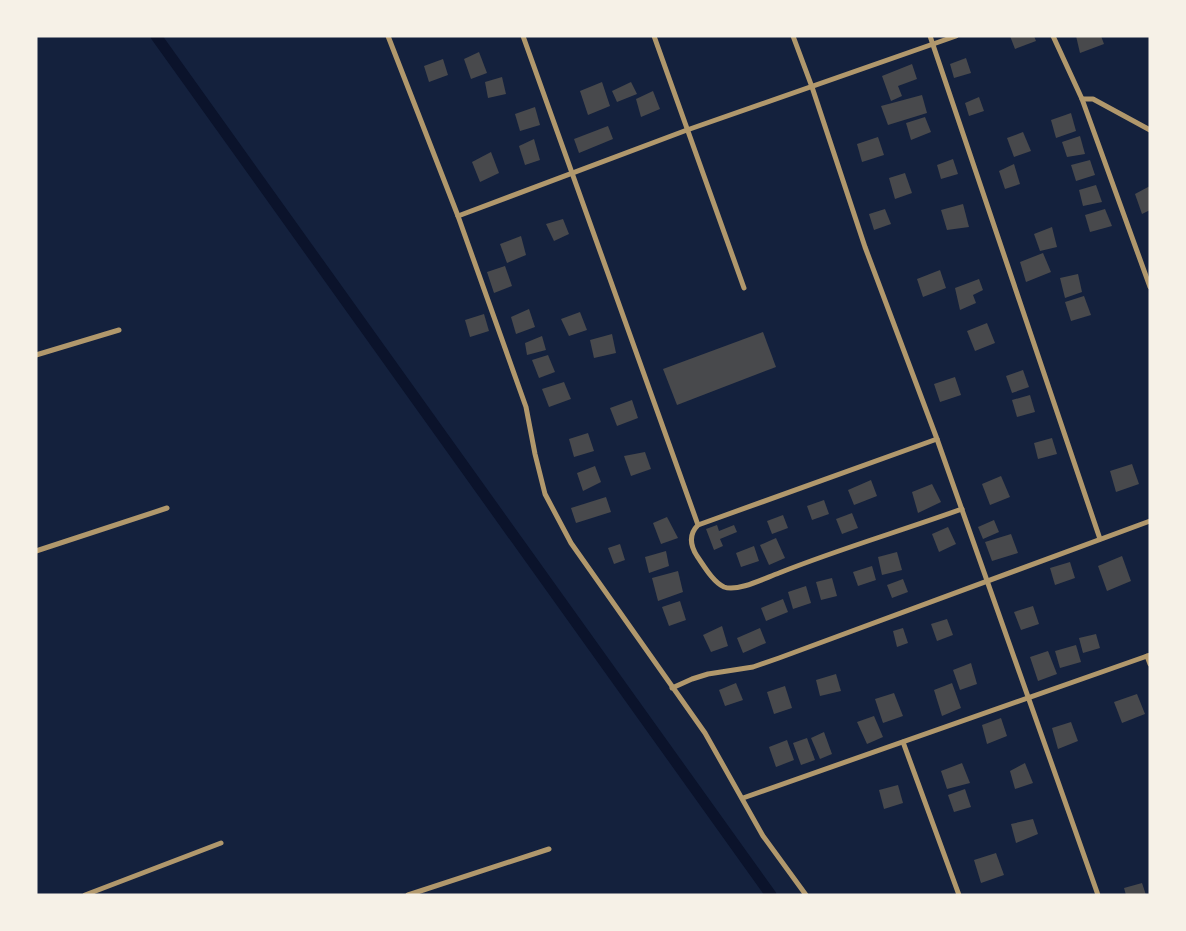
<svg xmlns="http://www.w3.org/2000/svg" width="1186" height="931" viewBox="0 0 1186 931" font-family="'Fira Sans',sans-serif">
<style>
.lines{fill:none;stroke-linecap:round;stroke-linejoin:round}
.canal{stroke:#0b132b;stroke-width:11}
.building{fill:#48494c}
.minor{stroke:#b1986c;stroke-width:5}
</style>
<rect width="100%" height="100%" fill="#14213d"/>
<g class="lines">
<!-- canal -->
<polyline class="canal" points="156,36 771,895"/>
</g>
<!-- building -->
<g class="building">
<polygon points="1010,36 1034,36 1036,41 1015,49"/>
<polygon points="1076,36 1101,36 1104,44 1080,53"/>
<polygon points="479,52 487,73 471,79 464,59"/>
<polygon points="966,58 971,73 954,78 950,64"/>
<polygon points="443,59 448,75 429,82 424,66"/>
<polygon points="912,64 917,79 898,86 902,96 891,101 882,76"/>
<polygon points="502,77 506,94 488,98 485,82"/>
<polygon points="602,82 610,106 588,115 580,91"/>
<polygon points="631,82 637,94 617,102 612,91"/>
<polygon points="653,91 660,109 641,117 636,99"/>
<polygon points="922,95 927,113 888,125 881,106"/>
<polygon points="979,97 984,111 969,116 965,103"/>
<polygon points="535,107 540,125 520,131 515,114"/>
<polygon points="1071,113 1076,131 1056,138 1051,120"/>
<polygon points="925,117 931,132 911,140 906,123"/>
<polygon points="608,126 613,139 579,153 574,139"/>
<polygon points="1023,132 1031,151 1014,157 1007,138"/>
<polygon points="1080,136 1085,154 1067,157 1062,142"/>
<polygon points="878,137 884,155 862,162 857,144"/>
<polygon points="534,139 540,160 525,165 519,146"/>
<polygon points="491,152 499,173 480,182 472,162"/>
<polygon points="953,159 958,174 941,179 937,165"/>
<polygon points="1090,160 1095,175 1076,181 1071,165"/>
<polygon points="1014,164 1020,184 1005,189 999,171"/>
<polygon points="905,173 912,193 895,199 889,178"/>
<polygon points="1096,185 1102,202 1083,206 1079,190"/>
<polygon points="1150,186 1150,210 1142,214 1135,194"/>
<polygon points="963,204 969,227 947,230 941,210"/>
<polygon points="885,209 891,224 874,230 869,214"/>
<polygon points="1105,209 1112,226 1090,232 1085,215"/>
<polygon points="563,219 569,234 554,241 546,224"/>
<polygon points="1052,227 1057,247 1040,251 1034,234"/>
<polygon points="521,236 526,255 507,263 500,244"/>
<polygon points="1043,253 1051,272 1026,282 1020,262"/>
<polygon points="505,266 512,286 494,293 487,272"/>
<polygon points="940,270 946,288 923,297 917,279"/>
<polygon points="1078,274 1082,292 1065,298 1060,278"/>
<polygon points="979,279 983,290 973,295 976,303 960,310 955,288"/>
<polygon points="1084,296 1091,315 1071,321 1065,302"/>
<polygon points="529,309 535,327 516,334 511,317"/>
<polygon points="580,312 587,330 569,336 561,319"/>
<polygon points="484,314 489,331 470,337 465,320"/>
<polygon points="987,323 995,343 975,351 967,331"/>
<polygon points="763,332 776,367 677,405 663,369"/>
<polygon points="612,334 616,353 594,358 590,340"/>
<polygon points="542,336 546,350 527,355 525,343"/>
<polygon points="548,355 555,372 539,378 532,360"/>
<polygon points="1023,370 1029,387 1012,393 1006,376"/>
<polygon points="955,377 961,395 940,402 934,384"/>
<polygon points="564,382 571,399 549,407 542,389"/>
<polygon points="1030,395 1035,412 1017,417 1012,400"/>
<polygon points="632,400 638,418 617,426 610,408"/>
<polygon points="588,433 594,451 574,457 569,439"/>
<polygon points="1052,438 1057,454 1038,459 1034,443"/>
<polygon points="645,452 651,469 631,476 624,456"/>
<polygon points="1132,464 1139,484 1116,492 1110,471"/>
<polygon points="595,466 601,482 583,491 577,473"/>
<polygon points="1001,476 1010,497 990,505 982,484"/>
<polygon points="871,480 877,496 854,505 848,490"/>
<polygon points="932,484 941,502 918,513 912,492"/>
<polygon points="606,497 611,512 576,523 571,508"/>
<polygon points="824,500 829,514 812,520 807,506"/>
<polygon points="852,513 858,528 842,534 836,519"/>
<polygon points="783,515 788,528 772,534 767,521"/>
<polygon points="667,517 678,538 661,544 653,523"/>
<polygon points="994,520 999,532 983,539 978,527"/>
<polygon points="717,525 719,531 734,525 737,532 720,539 723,546 714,550 706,529"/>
<polygon points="948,527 956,544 939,552 932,534"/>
<polygon points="1011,534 1018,553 992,561 985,542"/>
<polygon points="776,538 785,558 769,565 760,545"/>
<polygon points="620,544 625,560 614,564 608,548"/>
<polygon points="754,546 759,561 741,567 736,553"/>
<polygon points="666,551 669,566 649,573 645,557"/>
<polygon points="897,552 902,570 882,575 878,557"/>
<polygon points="1122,556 1131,581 1107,591 1098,566"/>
<polygon points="1070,562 1075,578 1055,585 1050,568"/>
<polygon points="872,566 876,580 858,586 853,572"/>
<polygon points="678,571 683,592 658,601 652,578"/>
<polygon points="832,578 837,596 821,600 816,582"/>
<polygon points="903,579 908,592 892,598 887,585"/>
<polygon points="806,586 811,603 793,609 788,592"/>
<polygon points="783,599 788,612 766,621 761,608"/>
<polygon points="680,601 686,620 669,626 662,607"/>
<polygon points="1033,606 1039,624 1021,630 1014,612"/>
<polygon points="947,619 953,635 937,641 931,624"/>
<polygon points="722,626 728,646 711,652 703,635"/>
<polygon points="760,628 766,643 743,653 737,638"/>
<polygon points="903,628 908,643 897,647 893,631"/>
<polygon points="1096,634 1100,648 1083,653 1079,638"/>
<polygon points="1076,645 1081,662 1060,668 1055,651"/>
<polygon points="1048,651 1057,674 1038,681 1030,657"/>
<polygon points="971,663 977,684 960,690 953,670"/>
<polygon points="836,674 841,691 820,696 816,680"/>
<polygon points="736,683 743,700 725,706 719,690"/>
<polygon points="952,683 961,708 942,716 934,690"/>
<polygon points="785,686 792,708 774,714 767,692"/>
<polygon points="894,693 903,716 883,723 875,699"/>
<polygon points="1137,694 1145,714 1122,723 1114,702"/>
<polygon points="874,716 883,737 867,744 857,722"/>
<polygon points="1001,718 1007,736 987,744 982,725"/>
<polygon points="1071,722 1078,741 1058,749 1052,728"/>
<polygon points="824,732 832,754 820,759 811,738"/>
<polygon points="807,738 815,760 801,765 793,743"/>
<polygon points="787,740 794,760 776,767 769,747"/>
<polygon points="962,763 970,783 947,789 941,771"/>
<polygon points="1025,763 1033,783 1015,789 1010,771"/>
<polygon points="898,785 903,803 884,809 879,790"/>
<polygon points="965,789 971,807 954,812 948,795"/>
<polygon points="1033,819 1038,834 1016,843 1011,824"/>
<polygon points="996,853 1004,875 981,883 974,860"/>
<polygon points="1142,883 1146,895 1126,895 1124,888"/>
</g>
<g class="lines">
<!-- minor -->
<g class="minor">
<polyline points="388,36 458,216 526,407 535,454 545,494 571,543 705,733 763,836 806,895"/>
<polyline points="523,36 698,525"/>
<polyline points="654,36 744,288"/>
<polyline points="793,36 812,87 865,247 937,439 1098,895"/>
<polyline points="930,36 1100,539"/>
<polyline points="1053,36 1082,99 1150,287"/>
<polyline points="1082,99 1093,99 1150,130"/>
<polyline points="458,216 687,130 956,36"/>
<polyline points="36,355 119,330"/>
<path d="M937 439 698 525C689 534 690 545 697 556 704 566 713 582 724 587 738 592 765 578 779 573 839 549 901 531 962 509"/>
<polyline points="36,551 167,508"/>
<polyline points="1147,656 1150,664"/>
<polyline points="672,688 692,679 708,674 753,667 779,658 1150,521"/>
<polyline points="903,742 959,895"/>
<polyline points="743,798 1150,655"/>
<polyline points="85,895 221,843"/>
<polyline points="408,895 549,849"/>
</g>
</g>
<!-- border -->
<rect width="1186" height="931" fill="none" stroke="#f6f1e7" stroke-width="75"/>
</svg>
